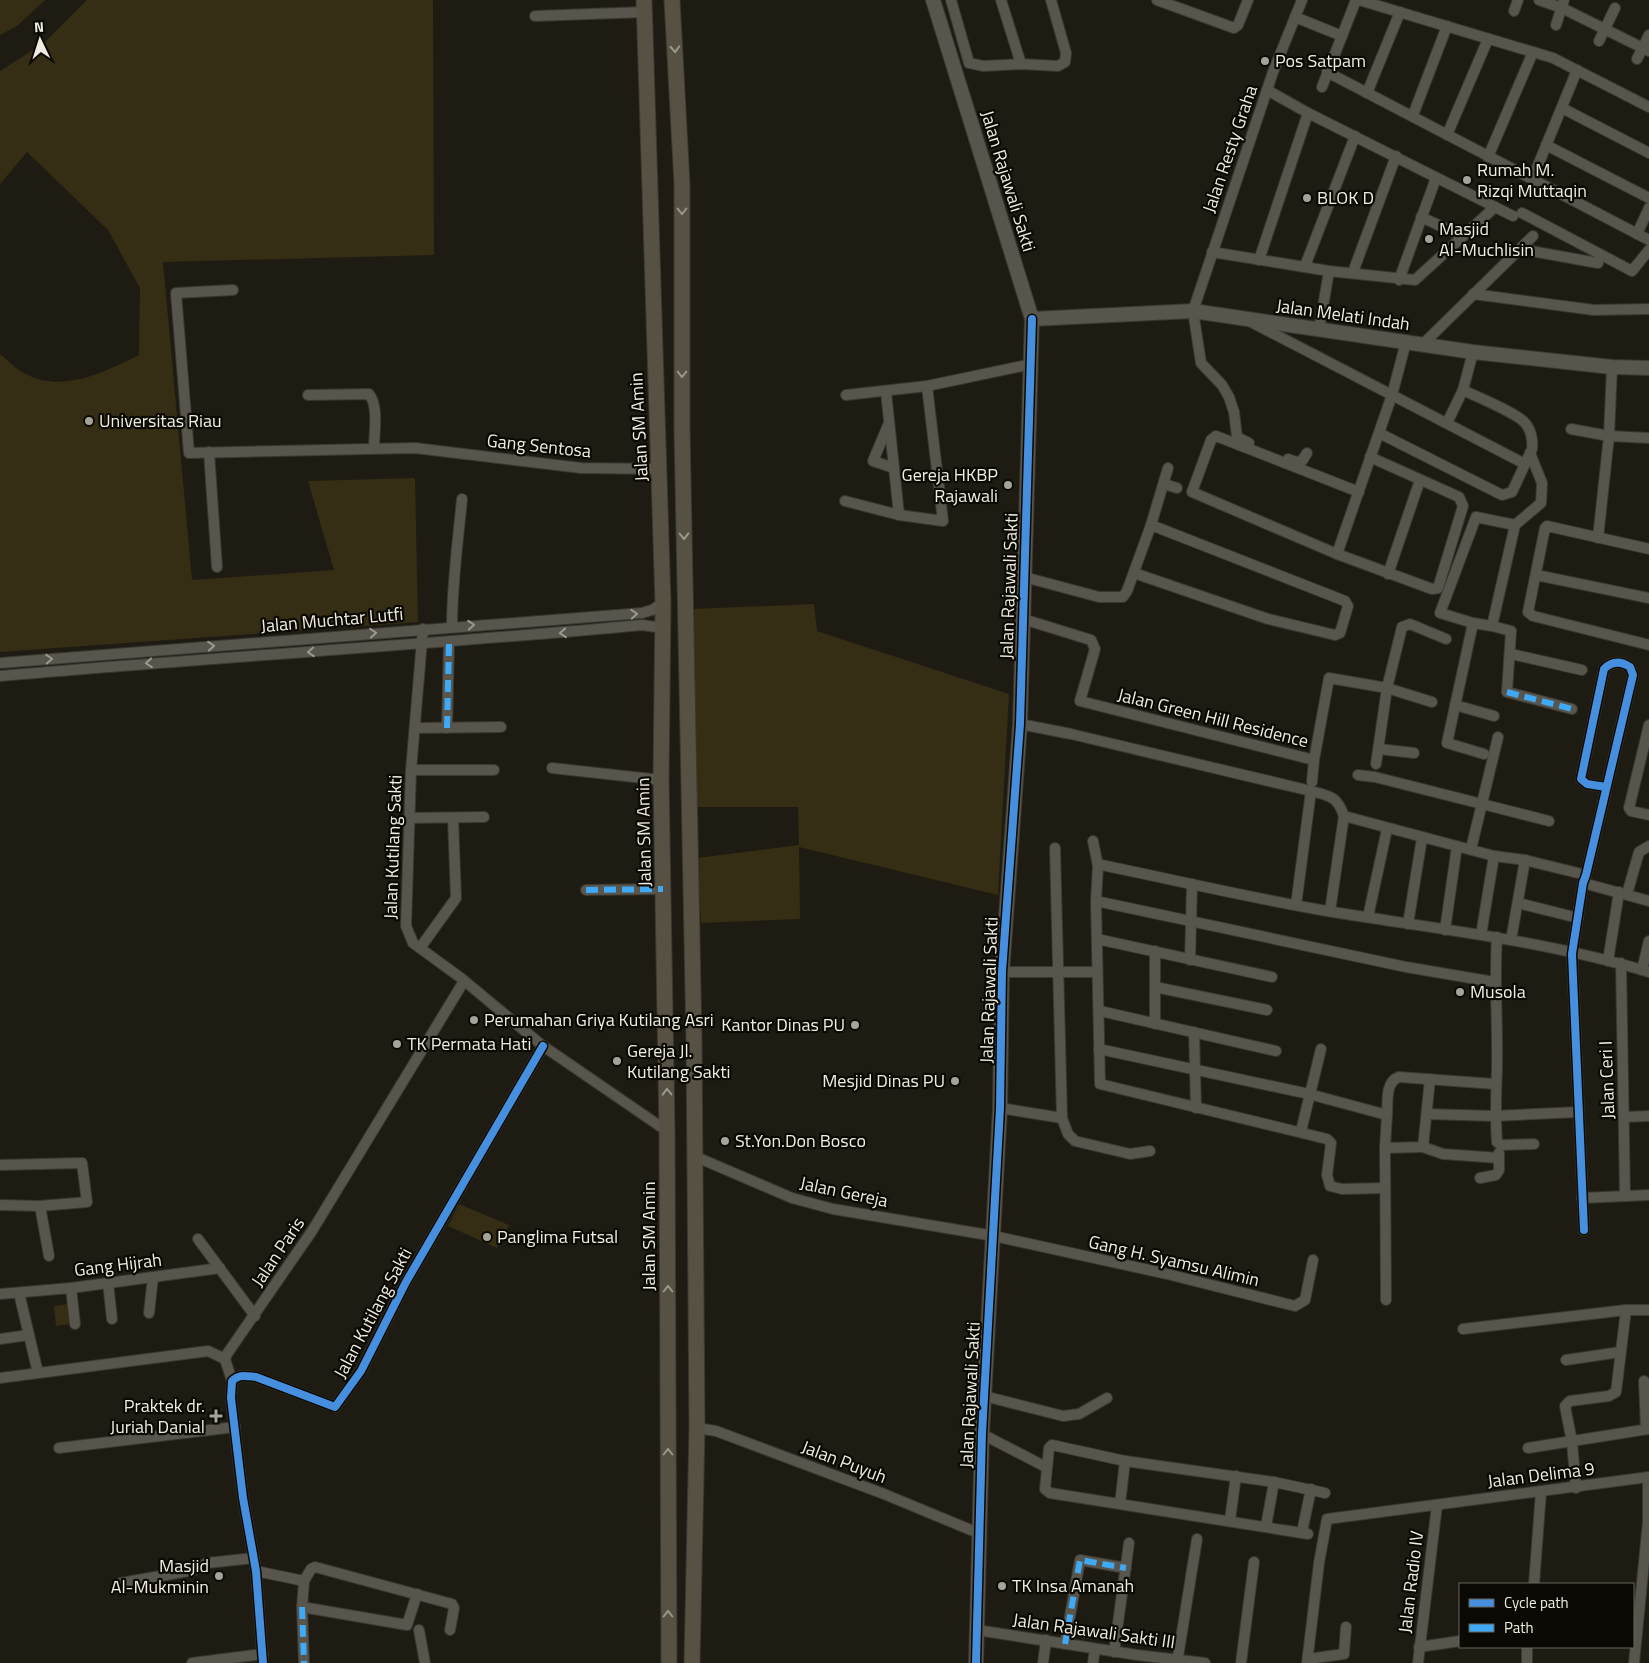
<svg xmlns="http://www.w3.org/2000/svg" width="1649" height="1663" viewBox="0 0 1649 1663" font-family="'Titillium Web',sans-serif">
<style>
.green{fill:#352d14}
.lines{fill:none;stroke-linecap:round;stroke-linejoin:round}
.street-casing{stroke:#3a3831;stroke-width:12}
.secondary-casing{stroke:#3a3831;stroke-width:16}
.primary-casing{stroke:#3a3831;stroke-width:17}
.street{stroke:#57554c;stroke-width:10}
.secondary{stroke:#57554c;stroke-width:14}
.primary{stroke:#565143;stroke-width:15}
.quiet{stroke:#3fa9f5;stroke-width:6;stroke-dasharray:12 6;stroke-linecap:butt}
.cycleway-casing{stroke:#0b0903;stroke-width:11}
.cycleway{stroke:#468fdf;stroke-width:8}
.oneway{stroke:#9b978a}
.oneway2{stroke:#9c998f}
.poi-dot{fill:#a6a398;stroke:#0b0903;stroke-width:2}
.labels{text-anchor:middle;stroke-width:4.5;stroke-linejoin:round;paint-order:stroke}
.poi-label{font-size:18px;fill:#f0ece0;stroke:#0b0903;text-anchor:start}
.street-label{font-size:18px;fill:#f0ece0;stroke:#0b0903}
</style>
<rect width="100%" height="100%" fill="#1e1b12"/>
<!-- green -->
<g class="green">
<polygon points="0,0 45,0 17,26 0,35"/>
<path d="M87 0H433L434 255 163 262 192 580 334 570 308 481 415 478 418 622 0 652V354C9 361 18 371 28 375 63 393 107 371 139 355L140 288 108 230 27 152 0 184V71L44 43Z"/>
<polygon points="814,604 817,631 1009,694 998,895 799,847 800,919 701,923 697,858 799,845 798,807 696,807 692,609"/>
<polygon points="459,1204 509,1225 497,1248 448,1226"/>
<polygon points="68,1304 70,1324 56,1326 54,1306"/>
</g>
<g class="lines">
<defs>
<g id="street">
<polyline points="951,0 969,63 983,66 1021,64 1058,66 1065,62 1066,53 1051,0"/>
<polyline points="1001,0 1021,64"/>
<polyline points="1157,0 1234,28 1238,25 1248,0"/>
<polyline points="1359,0 1553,58 1649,107"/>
<polyline points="1539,0 1562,8 1649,51"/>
<polyline points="1514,11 1518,0"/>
<polyline points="535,16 645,12"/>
<polyline points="1295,17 1342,36"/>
<polyline points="1556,25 1564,0"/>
<polyline points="1599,41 1615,8"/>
<polyline points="1637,59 1649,35"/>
<polyline points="1327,72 1649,240"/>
<polyline points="1322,87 1356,0"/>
<polyline points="1267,90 1308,113 1513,216"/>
<polyline points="1367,93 1400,12"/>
<polyline points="1562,108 1649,153"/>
<polyline points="1413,115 1447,26"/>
<polyline points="1447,135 1488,39"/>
<polyline points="1546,145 1649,198"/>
<polyline points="1488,157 1533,52"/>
<polyline points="1532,180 1577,70"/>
<polyline points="1522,213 1632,271 1649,250"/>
<polyline points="1421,217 1462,236"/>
<polyline points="1637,234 1649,208"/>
<polyline points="1520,249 1598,263"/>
<polyline points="1212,252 1329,271 1415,280 1495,207"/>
<polyline points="1259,260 1308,113"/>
<polyline points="1305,266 1355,136"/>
<polyline points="1353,272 1396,156"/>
<polyline points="1399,280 1436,178"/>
<polyline points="233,290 176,293 189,453 415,448 581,468 660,469"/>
<polyline points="1473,294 1594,310 1649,309"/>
<polyline points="1251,322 1525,464"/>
<polyline points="1319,330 1329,271"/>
<polyline points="1423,344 1533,236"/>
<polyline points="886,392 899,515"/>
<path d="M308 395 369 394C379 406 374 433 374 448"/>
<polyline points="846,395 927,386 1032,364"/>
<polyline points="889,423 873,461 894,468"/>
<polyline points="1447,423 1463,390 1473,352"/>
<polyline points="1571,429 1609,436 1649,438"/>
<path d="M1379 433 1502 495 1512 492 1532 449C1533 441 1531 429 1525 423 1517 413 1477 397 1463 390"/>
<polyline points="1249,443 1237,437 1234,412 1229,397 1222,385 1201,363 1193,311 1273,72 1302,0"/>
<polyline points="209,452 217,567"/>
<polyline points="1530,453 1542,483 1541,503 1515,525 1492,626 1511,631 1507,692 1572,709"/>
<polyline points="1288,459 1296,462 1302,461 1307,453"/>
<polyline points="1164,484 1177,488"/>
<polyline points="1359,492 1216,436 1211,440 1192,492 1337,554 1432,589 1438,588 1463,506 1459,497 1370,457"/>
<polyline points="845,501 899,515 943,521 927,386"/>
<polyline points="1151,525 1168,468"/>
<polyline points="1598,538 1609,436 1612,367"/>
<polyline points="1649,549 1547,526 1545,528 1528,612 1533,616 1649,645"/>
<polyline points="1337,554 1392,395 1406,342"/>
<polyline points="1388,574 1420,480"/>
<polyline points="1536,575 1649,598"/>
<polyline points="1024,577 1099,597 1123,597 1127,591 1151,525 1345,601 1348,606 1340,633 1335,635 1268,619 1134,573"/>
<polyline points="1023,619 1091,640 1095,649 1080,701 1314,760 1329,678 1387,688 1432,702"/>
<polyline points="1473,623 1440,613 1476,517 1515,525"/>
<path d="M452 626C452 583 458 541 462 499"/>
<polyline points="423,629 411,770 406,926 413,943 461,978 543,1046 667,1131"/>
<polyline points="1511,654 1582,670"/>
<polyline points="0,663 642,613 652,610 663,603"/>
<path d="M0 676C214 657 428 645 642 625L656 627 663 630"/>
<polyline points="1455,705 1494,716"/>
<path d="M1020 724 1071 734 1311 791C1330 796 1337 796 1344 816L1494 856 1525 860 1586 875"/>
<polyline points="1649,725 1629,808 1631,811 1649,815"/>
<polyline points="416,728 501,727"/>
<polyline points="447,728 449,643"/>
<polyline points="1379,749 1414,753"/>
<polyline points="1484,754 1447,743 1473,623 1492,626"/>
<polyline points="1376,764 1387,688 1402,627 1410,624 1446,639"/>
<polyline points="552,768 661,780"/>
<polyline points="411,770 494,770"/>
<polyline points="1358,775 1375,777 1549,821"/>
<polyline points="1312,782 1314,760"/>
<polyline points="409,818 484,817"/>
<polyline points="1093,841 1098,866 1096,901 1100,1084 1327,1139 1331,1143 1327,1175 1330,1186 1342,1189 1384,1188"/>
<polyline points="1055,848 1062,1118 1068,1134 1075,1141 1130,1154 1150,1151"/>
<polyline points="1471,849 1498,737"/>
<path d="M1098 866 1102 865C1179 881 1255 899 1333 912 1438 929 1546 941 1649 972"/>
<polyline points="1583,883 1649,901"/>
<polyline points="586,890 663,889"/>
<polyline points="1627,894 1639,852 1649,846"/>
<polyline points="1096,901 1406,967 1494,982"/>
<polyline points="1518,903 1578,918"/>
<polyline points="1296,905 1311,791"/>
<polyline points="1330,911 1344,816"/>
<polyline points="1368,917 1387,829"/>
<polyline points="1408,924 1422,838"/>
<polyline points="1445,930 1457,846"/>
<polyline points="1481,935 1494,856"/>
<path d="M1497 937C1494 981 1498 1025 1497 1069 1496 1094 1495 1117 1497 1142L1501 1145 1534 1144"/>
<polyline points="1097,939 1272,977"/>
<polyline points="1511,940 1525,860"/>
<polyline points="420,948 456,898 453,818"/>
<polyline points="1155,951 1155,1024"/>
<polyline points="1190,960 1192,884"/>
<polyline points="1608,961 1619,892"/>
<polyline points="1621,963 1625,1196"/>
<polyline points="1642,970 1649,941"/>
<polyline points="1002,972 1097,972"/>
<polyline points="1155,987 1267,1010"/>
<polyline points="1100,1011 1276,1051"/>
<polyline points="1194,1032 1196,1108"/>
<polyline points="1099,1049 1309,1094 1387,1115 1385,1148 1423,1147 1430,1079"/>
<polyline points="1000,1108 1062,1118"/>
<polyline points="1428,1114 1494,1116 1579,1112"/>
<path d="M1387 1115C1388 1101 1385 1082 1399 1077L1495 1084"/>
<polyline points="1624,1117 1649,1116"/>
<polyline points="1301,1131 1321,1049"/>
<polyline points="1423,1147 1443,1154 1499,1158"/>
<polyline points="1385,1148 1386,1300"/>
<polyline points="694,1156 792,1198 833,1209 994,1236 1167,1274 1295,1306 1305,1300 1313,1260"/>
<polyline points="0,1165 82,1163 87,1202 40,1206 0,1205"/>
<polyline points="1480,1178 1496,1175 1499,1170 1499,1153"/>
<polyline points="1582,1198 1649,1195"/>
<polyline points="40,1206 49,1256"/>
<path d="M1584 1230 1572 954 1583 883 1586 875 1633 675 1630 667C1621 661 1612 661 1604 669L1581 779 1587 784 1606 787"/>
<polyline points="198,1239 255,1316"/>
<polyline points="108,1283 112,1319"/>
<polyline points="71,1288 75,1324"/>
<polyline points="19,1293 38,1373"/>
<polyline points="0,1294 71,1288 220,1268"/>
<polyline points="149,1313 153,1277"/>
<polyline points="1463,1329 1626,1310 1649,1310"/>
<polyline points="0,1339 29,1335"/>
<polyline points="1566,1360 1620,1352"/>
<polyline points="0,1378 208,1351 225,1359"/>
<polyline points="232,1381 225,1359 227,1354 312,1231 464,981"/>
<polyline points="1644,1381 1646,1429"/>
<polyline points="984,1396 1063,1416 1079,1414 1107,1398"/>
<polyline points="697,1428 716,1431 884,1494 978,1533"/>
<polyline points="982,1434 1046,1467"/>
<polyline points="59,1448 235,1427"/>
<polyline points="1528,1448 1649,1429"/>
<polyline points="1576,1488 1572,1442 1565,1406 1570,1401 1609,1396 1616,1392 1626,1310"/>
<polyline points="1120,1504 1125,1461"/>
<polyline points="1230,1520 1236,1476"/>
<polyline points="1266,1526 1274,1482"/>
<polyline points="1302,1532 1311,1489"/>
<polyline points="1308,1534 1050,1493 1045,1489 1049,1448 1052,1445 1125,1461 1274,1482 1325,1493"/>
<polyline points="256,1571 304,1581 311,1569 315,1567 452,1604 454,1608 450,1630"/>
<polyline points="304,1581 302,1607 407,1625 417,1594"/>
<polyline points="121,1583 194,1570 207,1563 254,1558"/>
<polyline points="1534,1584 1541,1492"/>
<polyline points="302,1607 304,1663"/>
<polyline points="419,1630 425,1663"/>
<polyline points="977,1630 1137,1655 1205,1663"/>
<polyline points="1065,1644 1080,1560 1126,1568"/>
<polyline points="1419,1647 1460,1641"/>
<polyline points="1114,1652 1129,1543"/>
<polyline points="1308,1659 1344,1654 1346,1627"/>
<polyline points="192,1663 263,1654"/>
<path d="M263 1663 256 1571 243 1498 231 1398 232 1381C239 1374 246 1376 256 1377L335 1407 361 1371 406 1282 543 1046"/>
<polyline points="1043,1663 1046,1640"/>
<polyline points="1093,1663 1095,1649"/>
<polyline points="1177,1663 1197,1539"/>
<polyline points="1241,1663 1254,1562"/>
<polyline points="1307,1663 1319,1563 1327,1519 1649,1477"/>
<polyline points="1418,1663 1437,1505"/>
<polyline points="1527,1663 1527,1647"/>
<polyline points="1634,1663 1648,1522 1648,1477"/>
</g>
<g id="secondary">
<polyline points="933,0 1032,319 1020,724 1002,972 1000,1108 982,1434 976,1663"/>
<polyline points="1032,319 1193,311 1473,352 1612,367 1649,368"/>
</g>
<g id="primary">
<polyline points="644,0 663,603 661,780 667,1131 669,1663"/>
<polyline points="672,0 682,184 682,429 694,1041 697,1428 692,1663"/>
</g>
</defs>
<!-- street casing -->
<use href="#street" class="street-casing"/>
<!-- secondary casing -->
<use href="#secondary" class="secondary-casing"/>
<!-- primary casing -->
<use href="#primary" class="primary-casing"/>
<!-- street -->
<use href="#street" class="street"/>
<!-- secondary -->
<use href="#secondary" class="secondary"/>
<!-- primary -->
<use href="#primary" class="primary"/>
<!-- quiet -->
<g class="quiet">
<polyline points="1507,692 1572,709"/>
<polyline points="447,728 449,643"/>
<polyline points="586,890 663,889"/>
<polyline points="302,1607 304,1663"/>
<polyline points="1065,1644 1080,1560 1126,1568"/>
</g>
<defs>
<g id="cycleway">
<path d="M1584 1230 1572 954 1583 883 1586 875 1633 675 1630 667C1621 661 1612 661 1604 669L1581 779 1587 784 1606 787"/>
<path d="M263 1663 256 1571 243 1498 231 1398 232 1381C239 1374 246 1376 256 1377L335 1407 361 1371 406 1282 543 1046"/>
<polyline points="976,1663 982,1434 1000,1108 1002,972 1020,724 1032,319"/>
</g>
</defs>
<!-- cycleway casing -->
<use href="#cycleway" class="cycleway-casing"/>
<!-- cycleway -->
<use href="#cycleway" class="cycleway"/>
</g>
<!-- one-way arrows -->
<defs><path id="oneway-chevron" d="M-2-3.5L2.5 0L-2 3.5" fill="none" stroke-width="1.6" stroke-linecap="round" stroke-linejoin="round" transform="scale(1.25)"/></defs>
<g class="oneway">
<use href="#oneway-chevron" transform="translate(675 49) rotate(87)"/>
<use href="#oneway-chevron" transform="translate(682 211) rotate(90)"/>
<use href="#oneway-chevron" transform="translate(682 374) rotate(90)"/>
<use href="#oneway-chevron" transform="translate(684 536) rotate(89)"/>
<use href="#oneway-chevron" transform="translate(667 1092) rotate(-91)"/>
<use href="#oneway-chevron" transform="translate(668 1289) rotate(-90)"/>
<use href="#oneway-chevron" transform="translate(668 1452) rotate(-90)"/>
<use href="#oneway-chevron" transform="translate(668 1614) rotate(-90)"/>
</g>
<g class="oneway2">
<use href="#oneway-chevron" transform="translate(634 614) rotate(-4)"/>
<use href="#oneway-chevron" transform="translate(471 625) rotate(-4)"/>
<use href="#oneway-chevron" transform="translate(373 633) rotate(-5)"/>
<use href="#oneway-chevron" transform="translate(563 633) rotate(175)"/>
<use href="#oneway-chevron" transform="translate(211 646) rotate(-5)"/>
<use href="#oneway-chevron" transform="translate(311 652) rotate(176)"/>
<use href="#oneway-chevron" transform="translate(49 659) rotate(-4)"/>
<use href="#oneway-chevron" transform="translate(149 663) rotate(175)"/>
</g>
<!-- markers -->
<g class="poi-dot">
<circle cx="1265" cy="61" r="5"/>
<circle cx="1467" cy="180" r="5"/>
<circle cx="1307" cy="198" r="5"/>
<circle cx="1429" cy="239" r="5"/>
<circle cx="89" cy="421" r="5"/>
<circle cx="1008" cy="485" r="5"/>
<circle cx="1460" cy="992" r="5"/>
<circle cx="474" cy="1020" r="5"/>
<circle cx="855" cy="1025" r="5"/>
<circle cx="397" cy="1044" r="5"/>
<circle cx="617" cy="1061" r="5"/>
<circle cx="955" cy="1081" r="5"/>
<circle cx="725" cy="1141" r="5"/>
<circle cx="487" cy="1237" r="5"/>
<path d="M213.5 1408.5h5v5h5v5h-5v5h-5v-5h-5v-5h5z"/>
<circle cx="219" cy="1576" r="5"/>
<circle cx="1002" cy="1586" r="5"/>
</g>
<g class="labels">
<!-- poi labels -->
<g class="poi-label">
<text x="1275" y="67">Pos Satpam</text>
<text x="1477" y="176">Rumah M.<tspan x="1477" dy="21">Rizqi Muttaqin</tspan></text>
<text x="1317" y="204">BLOK D</text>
<text x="1439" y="235">Masjid<tspan x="1439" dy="21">Al-Muchlisin</tspan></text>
<text x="99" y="427">Universitas Riau</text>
<text x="998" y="481" text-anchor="end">Gereja HKBP<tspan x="998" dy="21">Rajawali</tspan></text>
<text x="1470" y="998">Musola</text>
<text x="484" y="1026">Perumahan Griya Kutilang Asri</text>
<text x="845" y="1031" text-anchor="end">Kantor Dinas PU</text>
<text x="407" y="1050">TK Permata Hati</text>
<text x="627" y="1057">Gereja Jl.<tspan x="627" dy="21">Kutilang Sakti</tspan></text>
<text x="945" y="1087" text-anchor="end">Mesjid Dinas PU</text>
<text x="735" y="1147">St.Yon.Don Bosco</text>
<text x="497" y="1243">Panglima Futsal</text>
<text x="205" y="1412" text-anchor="end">Praktek dr.<tspan x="205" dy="21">Juriah Danial</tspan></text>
<text x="209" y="1572" text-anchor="end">Masjid<tspan x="209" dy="21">Al-Mukminin</tspan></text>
<text x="1012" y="1592">TK Insa Amanah</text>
</g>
<!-- street labels -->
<g class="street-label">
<text transform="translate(1230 149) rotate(-71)" y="6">Jalan Resty Graha</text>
<text transform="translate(1008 181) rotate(73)" y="6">Jalan Rajawali Sakti</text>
<text transform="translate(1343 315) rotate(8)" y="6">Jalan Melati Indah</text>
<text transform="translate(639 427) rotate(-93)" y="6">Jalan SM Amin</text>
<text transform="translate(539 446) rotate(6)" y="6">Gang Sentosa</text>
<text transform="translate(1009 586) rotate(-88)" y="6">Jalan Rajawali Sakti</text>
<text transform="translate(332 620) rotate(-5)" y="6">Jalan Muchtar Lutfi</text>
<text transform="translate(1213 718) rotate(14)" y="6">Jalan Green Hill Residence</text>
<text transform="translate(644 832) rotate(-91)" y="6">Jalan SM Amin</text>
<text transform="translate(393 847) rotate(-88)" y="6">Jalan Kutilang Sakti</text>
<text transform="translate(989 990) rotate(-88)" y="6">Jalan Rajawali Sakti</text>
<text transform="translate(1607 1080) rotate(-92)" y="6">Jalan Ceri I</text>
<text transform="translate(844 1192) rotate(12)" y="6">Jalan Gereja</text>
<text transform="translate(649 1236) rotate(-90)" y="6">Jalan SM Amin</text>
<text transform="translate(278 1252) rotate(-56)" y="6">Jalan Paris</text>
<text transform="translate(1174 1261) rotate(13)" y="6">Gang H. Syamsu Alimin</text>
<text transform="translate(118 1265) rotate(-7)" y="6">Gang Hijrah</text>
<text transform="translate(373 1313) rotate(-62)" y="6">Jalan Kutilang Sakti</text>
<text transform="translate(970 1395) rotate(-87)" y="6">Jalan Rajawali Sakti</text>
<text transform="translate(844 1462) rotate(21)" y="6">Jalan Puyuh</text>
<text transform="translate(1541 1475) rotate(-7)" y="6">Jalan Delima 9</text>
<text transform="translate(1411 1582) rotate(-83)" y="6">Jalan Radio IV</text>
<text transform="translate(1094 1631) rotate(8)" y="6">Jalan Rajawali Sakti III</text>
</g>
</g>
<!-- legend -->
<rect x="1459" y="1583" width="175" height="65" fill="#0b0903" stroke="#67645b"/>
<rect x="1469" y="1599" width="25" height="8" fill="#468fdf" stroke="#67645b"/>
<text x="1504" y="1608" font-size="15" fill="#f0ece0">Cycle path</text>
<rect x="1469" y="1624" width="25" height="8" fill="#3fa9f5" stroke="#67645b"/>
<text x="1504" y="1633" font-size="15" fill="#f0ece0">Path</text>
<!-- north arrow -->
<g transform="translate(40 40) rotate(356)" stroke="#0b0903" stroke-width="4" paint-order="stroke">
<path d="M0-4L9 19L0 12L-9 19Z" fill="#f0ece0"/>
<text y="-8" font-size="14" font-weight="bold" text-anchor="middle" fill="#f0ece0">N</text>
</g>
</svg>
